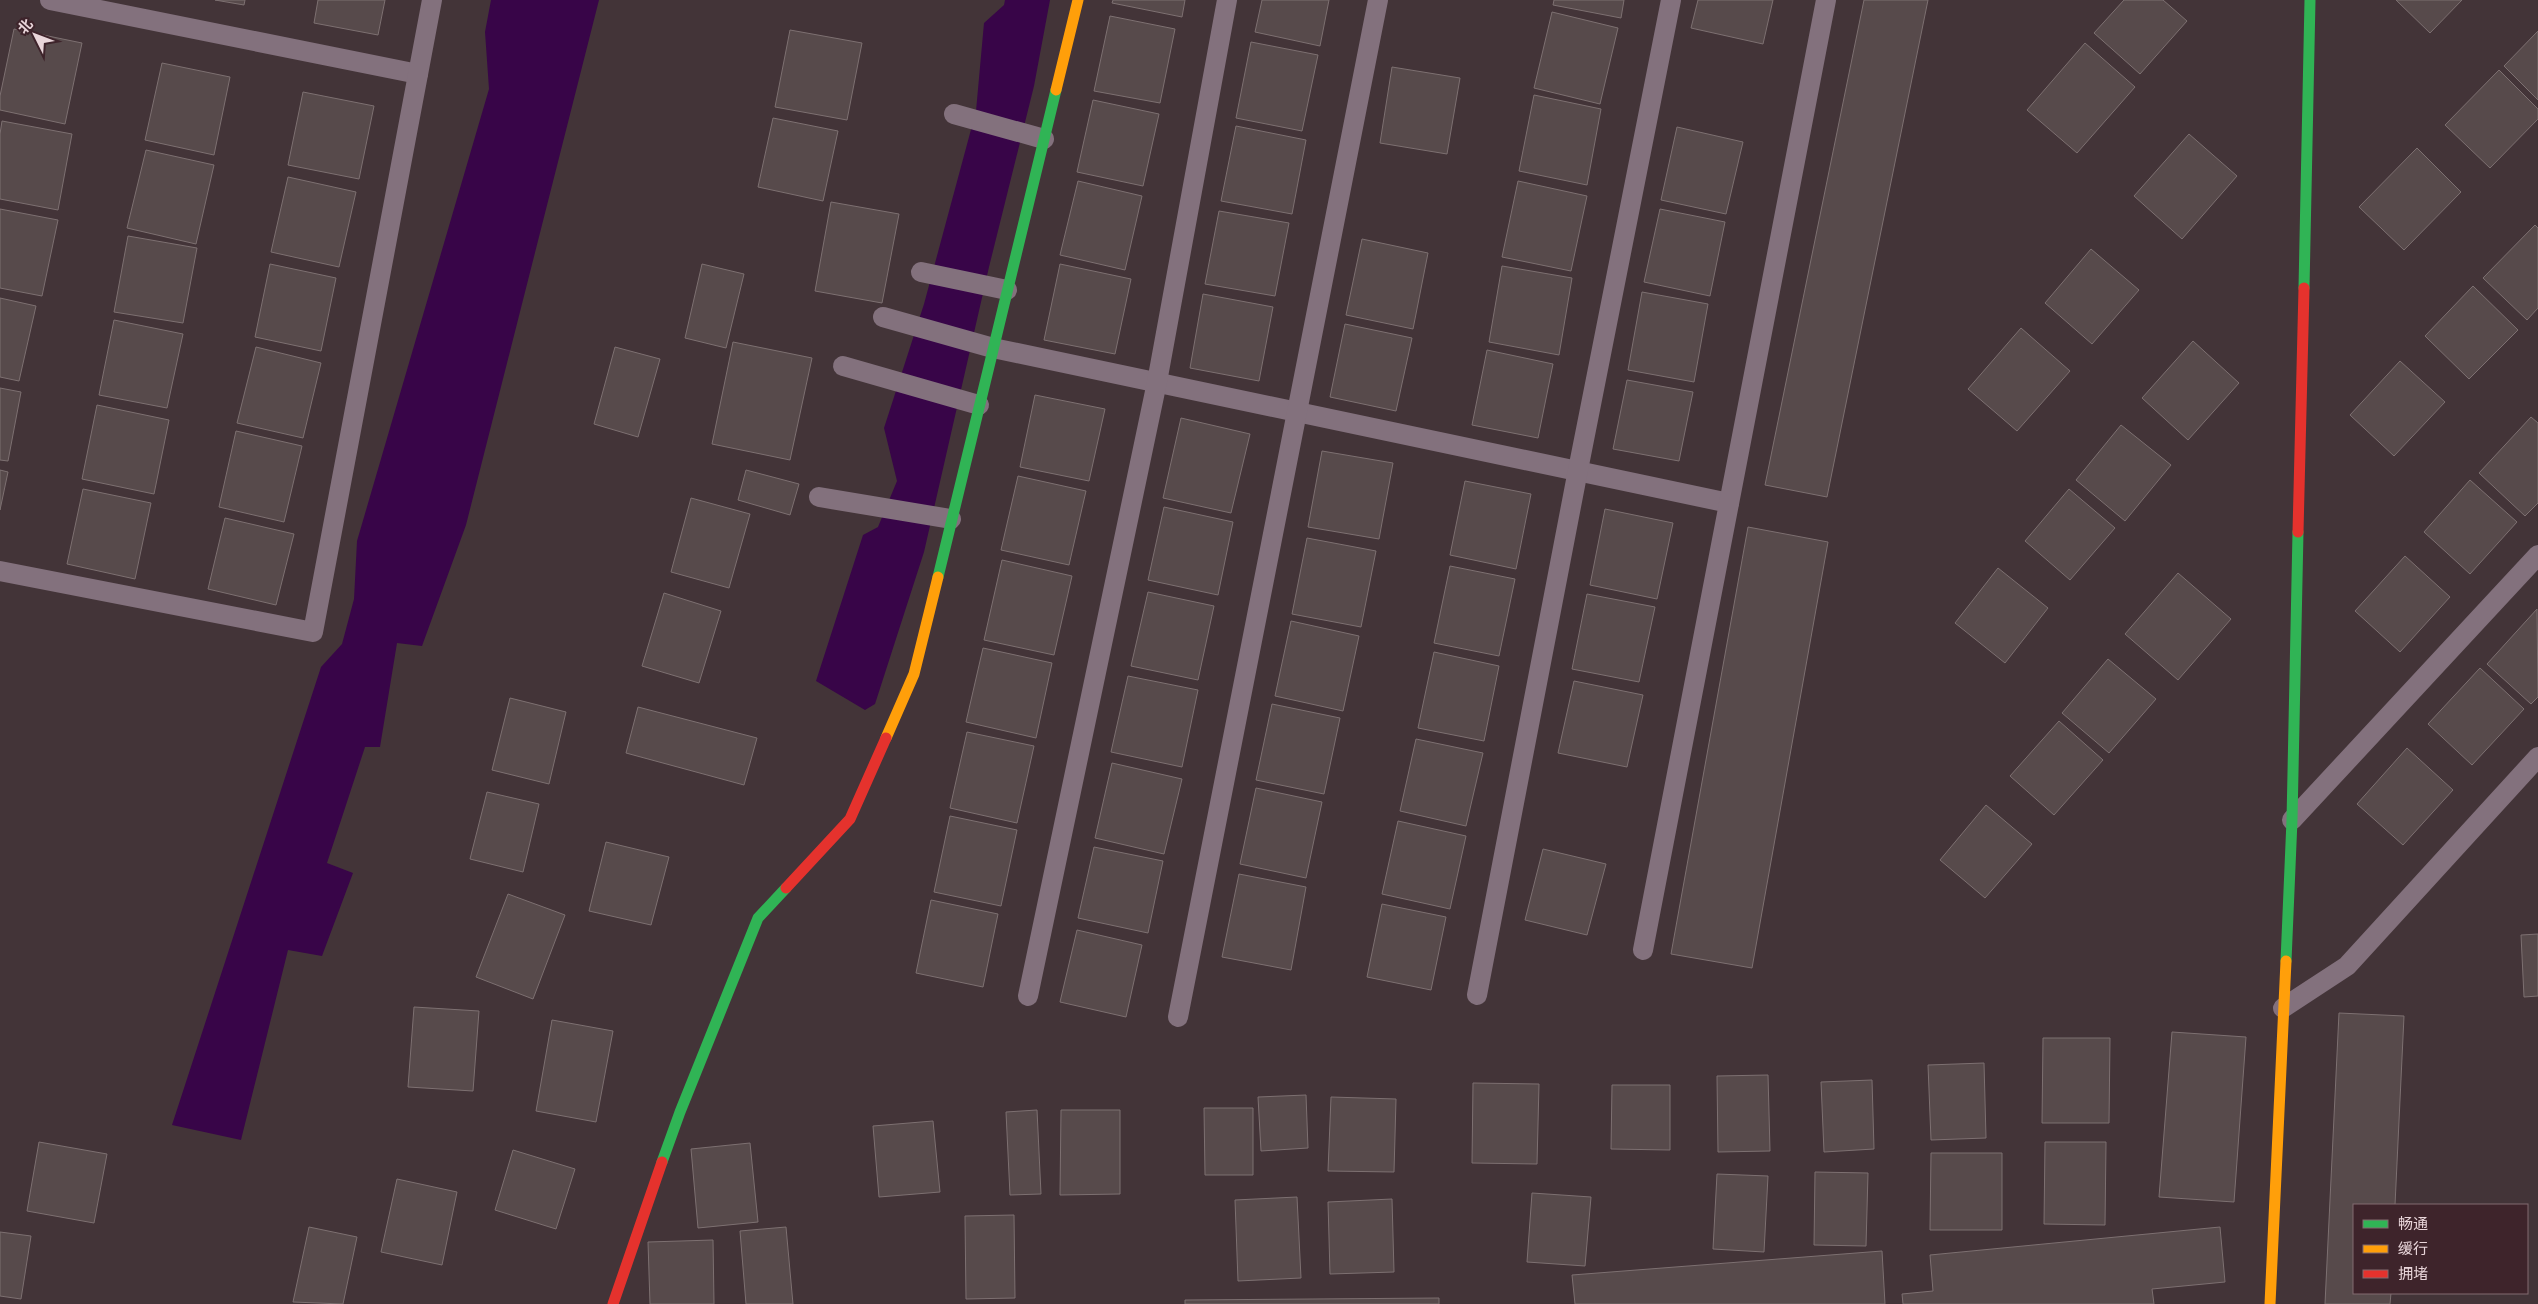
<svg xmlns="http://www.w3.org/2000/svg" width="2538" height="1304" viewBox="0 0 2538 1304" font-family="'Asap Condensed','Noto Sans SC',sans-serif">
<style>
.water{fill:#380548}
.building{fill:#574a4b;stroke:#7d7071}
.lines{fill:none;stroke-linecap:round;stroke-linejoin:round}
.lane{stroke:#83717d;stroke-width:20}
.fast{stroke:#30b455;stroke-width:11}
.slow{stroke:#ff9f0a;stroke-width:11}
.jam{stroke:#e5322d;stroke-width:11}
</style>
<rect width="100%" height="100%" fill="#433438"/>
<!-- water -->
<g class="water">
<polygon points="491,0 599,0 466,525 422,646 397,643 380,747 365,747 327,863 353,873 322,956 288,950 241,1140 172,1125 321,667 342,644 354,599 357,541 489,89 485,32"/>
<polygon points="1005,0 1050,0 1034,86 989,267 924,552 875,704 865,710 816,681 863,535 878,527 897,481 884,428 924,304 976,111 984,23 1004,5"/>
</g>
<!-- building -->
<g class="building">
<polygon points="215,0 245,0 244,5"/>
<polygon points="318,0 385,0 378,35 314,23"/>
<polygon points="1113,0 1185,0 1182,17 1112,3"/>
<polygon points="1262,0 1329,0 1320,46 1255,32"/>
<polygon points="1554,0 1624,0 1621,18 1553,5"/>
<polygon points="1698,0 1773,0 1763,44 1691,28"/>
<polygon points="1864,0 1928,0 1827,497 1765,485"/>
<polygon points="2124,0 2163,0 2187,21 2140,74 2094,33"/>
<polygon points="2396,0 2462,0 2430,33"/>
<polygon points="1552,12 1618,28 1600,104 1534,88"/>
<polygon points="1110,16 1175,29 1160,103 1094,91"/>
<polygon points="14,29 82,43 65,124 0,110 0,96"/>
<polygon points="790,30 862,43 847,120 775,107"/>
<polygon points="2538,31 2538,100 2504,66"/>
<polygon points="1251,42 1318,55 1302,131 1236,118"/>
<polygon points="2085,43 2135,87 2077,153 2027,110"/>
<polygon points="162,63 230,77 214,155 145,140"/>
<polygon points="1392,67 1460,78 1447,154 1380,143"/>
<polygon points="2499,70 2538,109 2538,119 2490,168 2445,125"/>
<polygon points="303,92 374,106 359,179 288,165"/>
<polygon points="1534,95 1601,109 1587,185 1519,171"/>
<polygon points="1093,100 1159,114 1143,186 1077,172"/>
<polygon points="773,118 838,131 823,201 758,187"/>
<polygon points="2,121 72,134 58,210 0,199 0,134"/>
<polygon points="1236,126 1306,140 1292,214 1221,201"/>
<polygon points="1677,127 1743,142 1726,214 1661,200"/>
<polygon points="2189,134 2237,176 2182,239 2134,196"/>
<polygon points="2417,148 2461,192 2404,250 2359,207"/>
<polygon points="146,150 214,165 196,244 127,228"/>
<polygon points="288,177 356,192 339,267 271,252"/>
<polygon points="1078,181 1142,196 1125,270 1060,255"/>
<polygon points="1518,181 1587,196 1571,271 1502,257"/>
<polygon points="831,202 899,214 882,303 815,291"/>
<polygon points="0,209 58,220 42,296 0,288"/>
<polygon points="1660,209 1725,222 1710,296 1644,282"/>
<polygon points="1219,211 1289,223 1275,296 1205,284"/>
<polygon points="2535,225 2538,228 2538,308 2527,320 2483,278"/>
<polygon points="128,236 197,248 183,323 114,312"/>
<polygon points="1362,239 1428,253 1413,329 1346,315"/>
<polygon points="2091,249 2139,290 2092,344 2045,303"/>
<polygon points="270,264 336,278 321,351 255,337"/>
<polygon points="702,264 744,274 726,348 685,338"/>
<polygon points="1060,264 1131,279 1115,354 1044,340"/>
<polygon points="1502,266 1572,278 1559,355 1489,342"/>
<polygon points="2473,286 2518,330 2469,379 2425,336"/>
<polygon points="1642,292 1708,304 1694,382 1628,370"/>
<polygon points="1203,294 1273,307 1259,381 1190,368"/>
<polygon points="0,298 36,306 19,381 0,377"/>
<polygon points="114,320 183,334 167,408 99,395"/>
<polygon points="1345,324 1412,338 1396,411 1330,397"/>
<polygon points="2021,328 2070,371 2017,431 1968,389"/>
<polygon points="2193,341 2239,383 2188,440 2142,398"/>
<polygon points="733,342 812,358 790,460 712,444"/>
<polygon points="256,347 321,363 303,438 237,423"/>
<polygon points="615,347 660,359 638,437 594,424"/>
<polygon points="1487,350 1553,364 1538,438 1472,425"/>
<polygon points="2400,361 2445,402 2394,456 2350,415"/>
<polygon points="1627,380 1693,392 1679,461 1613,449"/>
<polygon points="0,388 21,392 8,461 0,460"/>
<polygon points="1035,395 1105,409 1089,481 1020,467"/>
<polygon points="97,405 169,420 154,494 82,479"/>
<polygon points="2531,417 2538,423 2538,503 2525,516 2479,473"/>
<polygon points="1181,418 1250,434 1231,513 1163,498"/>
<polygon points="2121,425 2171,465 2125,521 2076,480"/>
<polygon points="236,431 302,446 284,522 219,507"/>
<polygon points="1322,451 1393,463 1379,539 1308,527"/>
<polygon points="0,470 8,472 0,510"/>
<polygon points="746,470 799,484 790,515 738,500"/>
<polygon points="1018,476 1086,491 1069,565 1001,550"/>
<polygon points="2470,480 2517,522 2470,574 2424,532"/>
<polygon points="1465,481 1531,494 1516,569 1450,555"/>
<polygon points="83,489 151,503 135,579 67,564"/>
<polygon points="2069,489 2115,528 2070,580 2025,541"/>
<polygon points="691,498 750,514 729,588 671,572"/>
<polygon points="1164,507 1233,522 1218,595 1148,580"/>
<polygon points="1605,509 1673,523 1657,599 1590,585"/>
<polygon points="225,518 294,534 276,605 208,589"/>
<polygon points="1748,527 1828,542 1752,968 1671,954"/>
<polygon points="1307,538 1376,551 1361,627 1292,614"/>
<polygon points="2405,556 2450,597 2400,652 2355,611"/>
<polygon points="1002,560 1072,576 1054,655 984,640"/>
<polygon points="1450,566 1515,579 1499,656 1434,643"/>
<polygon points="1998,568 2048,608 2005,663 1955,623"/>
<polygon points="2178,573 2231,619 2178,680 2125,634"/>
<polygon points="1148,592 1214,606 1198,680 1131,666"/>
<polygon points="664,593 721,611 699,683 642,666"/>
<polygon points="1587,594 1655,607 1639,682 1572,669"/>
<polygon points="2537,609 2538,697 2531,704 2487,664"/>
<polygon points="1291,621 1359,636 1343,711 1275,696"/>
<polygon points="983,648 1052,663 1036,738 966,722"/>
<polygon points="1434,652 1499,666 1484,741 1418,728"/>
<polygon points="2108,659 2156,699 2109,753 2062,713"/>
<polygon points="2480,668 2524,709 2472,765 2428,724"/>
<polygon points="1128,676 1198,690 1182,767 1111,752"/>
<polygon points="1574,681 1643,695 1627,767 1558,753"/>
<polygon points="510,698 566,712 549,784 492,770"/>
<polygon points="1272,704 1340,718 1324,794 1256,780"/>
<polygon points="638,707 757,738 744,785 626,753"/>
<polygon points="2059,721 2103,760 2054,815 2010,776"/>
<polygon points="967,732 1034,746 1017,823 950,808"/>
<polygon points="1416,739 1483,753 1466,826 1400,811"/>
<polygon points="2407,748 2453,790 2403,845 2357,804"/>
<polygon points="1112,763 1182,779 1164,854 1095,838"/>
<polygon points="1256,788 1322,802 1306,878 1240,864"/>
<polygon points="487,792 539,804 523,872 470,859"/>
<polygon points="1986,805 2032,844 1985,898 1940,860"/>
<polygon points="950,816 1017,830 1001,906 934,892"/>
<polygon points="1398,821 1466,836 1450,909 1382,894"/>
<polygon points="606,842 669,857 651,925 589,911"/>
<polygon points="1094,847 1163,861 1148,933 1078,918"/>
<polygon points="1543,849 1606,864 1587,935 1525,920"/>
<polygon points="1239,874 1306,887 1291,970 1222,957"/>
<polygon points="508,894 565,915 533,999 476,977"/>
<polygon points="931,900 998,914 983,987 916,973"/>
<polygon points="1382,904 1446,917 1431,990 1367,977"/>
<polygon points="1077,930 1142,945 1126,1017 1060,1002"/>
<polygon points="2538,934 2538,996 2524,997 2521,935"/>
<polygon points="414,1007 479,1011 473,1091 408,1087"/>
<polygon points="2339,1013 2404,1016 2395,1205 2354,1205 2354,1293 2391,1293 2390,1304 2325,1304"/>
<polygon points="552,1020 613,1031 596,1122 536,1111"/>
<polygon points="2172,1032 2246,1037 2234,1202 2159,1197"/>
<polygon points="2043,1038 2110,1038 2109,1123 2042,1123"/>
<polygon points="1984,1063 1986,1138 1931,1140 1928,1065"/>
<polygon points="1768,1075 1770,1151 1718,1152 1717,1076"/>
<polygon points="1872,1080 1874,1149 1824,1152 1821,1082"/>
<polygon points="1473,1083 1539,1084 1537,1164 1472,1163"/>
<polygon points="1612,1085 1670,1085 1670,1150 1611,1149"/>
<polygon points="1306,1095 1308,1148 1261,1151 1258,1097"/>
<polygon points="1331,1097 1396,1099 1394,1172 1328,1171"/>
<polygon points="1204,1108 1253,1108 1253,1175 1205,1175"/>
<polygon points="1037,1110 1041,1194 1010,1195 1006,1112"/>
<polygon points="1061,1110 1120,1110 1120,1194 1060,1195"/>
<polygon points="933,1121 940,1192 879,1197 873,1126"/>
<polygon points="39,1142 107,1154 94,1223 27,1211"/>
<polygon points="2045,1142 2106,1142 2105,1225 2044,1224"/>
<polygon points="750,1143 758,1222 698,1228 691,1149"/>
<polygon points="513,1150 575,1169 556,1229 495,1210"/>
<polygon points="1931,1153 2002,1153 2002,1230 1930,1230"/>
<polygon points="1815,1172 1868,1173 1866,1246 1814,1245"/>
<polygon points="1717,1174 1768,1176 1764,1252 1713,1249"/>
<polygon points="397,1179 457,1192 442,1265 381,1252"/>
<polygon points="1532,1193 1591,1197 1585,1266 1527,1262"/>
<polygon points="1297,1197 1301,1278 1238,1281 1235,1200"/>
<polygon points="1392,1199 1394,1272 1330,1274 1328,1202"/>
<polygon points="1014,1215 1015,1298 966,1299 965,1216"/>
<polygon points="309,1227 357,1237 343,1304 293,1302"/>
<polygon points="786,1227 793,1304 746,1304 740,1231"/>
<polygon points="2220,1227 2225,1282 2152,1289 2154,1304 1903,1304 1902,1294 1933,1291 1930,1255"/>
<polygon points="0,1232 31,1236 21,1299 0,1296"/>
<polygon points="713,1240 714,1304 650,1304 648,1242"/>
<polygon points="1882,1251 1885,1304 1575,1304 1572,1275"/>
<polygon points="1439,1298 1439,1304 1185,1304 1185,1300"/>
</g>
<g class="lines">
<!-- lane -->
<g class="lane">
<polyline points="50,0 418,74"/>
<polyline points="954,114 1044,139"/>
<polyline points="921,272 1007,290"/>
<polyline points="883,317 993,348 1729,503"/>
<polyline points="843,366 979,405"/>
<polyline points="819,497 951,519"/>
<polyline points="0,571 313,632 432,0"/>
<polyline points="2292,820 2538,555"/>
<polyline points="1643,950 1826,0"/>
<polyline points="1477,995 1578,470 1671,0"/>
<polyline points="1028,996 1157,382 1227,0"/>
<polyline points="2283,1008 2347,966 2538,757"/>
<polyline points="1178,1017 1378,0"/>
</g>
<!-- fast -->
<g class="fast">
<polyline points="2304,288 2310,0"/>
<polyline points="938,577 1056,90"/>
<polyline points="2286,961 2292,820 2298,532"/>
<polyline points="662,1162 680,1112 758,918 786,888"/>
</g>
<!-- slow -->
<g class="slow">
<polyline points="1056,90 1078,0"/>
<polyline points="886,738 914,674 938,577"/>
<polyline points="2270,1304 2286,961"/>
</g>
<!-- jam -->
<g class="jam">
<polyline points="2298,532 2304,288"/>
<polyline points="786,888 850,819 886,738"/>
<polyline points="613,1304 662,1162"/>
</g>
</g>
<!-- legend -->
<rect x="2353" y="1204" width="175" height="90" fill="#3e242b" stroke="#826b71"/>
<rect x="2363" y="1220" width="25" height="8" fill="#30b455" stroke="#826b71"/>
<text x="2398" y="1229" font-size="15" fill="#e9d6da">畅通</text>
<rect x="2363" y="1245" width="25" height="8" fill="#ff9f0a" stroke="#826b71"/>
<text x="2398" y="1254" font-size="15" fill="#e9d6da">缓行</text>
<rect x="2363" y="1270" width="25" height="8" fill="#e5322d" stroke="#826b71"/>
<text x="2398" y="1279" font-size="15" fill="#e9d6da">拥堵</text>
<!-- north arrow -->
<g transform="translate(35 35) rotate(312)" stroke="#3e242b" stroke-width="4" paint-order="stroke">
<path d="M0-4L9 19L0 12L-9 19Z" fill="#e9d6da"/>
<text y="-8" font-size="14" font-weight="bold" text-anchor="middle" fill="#e9d6da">北</text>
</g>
</svg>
